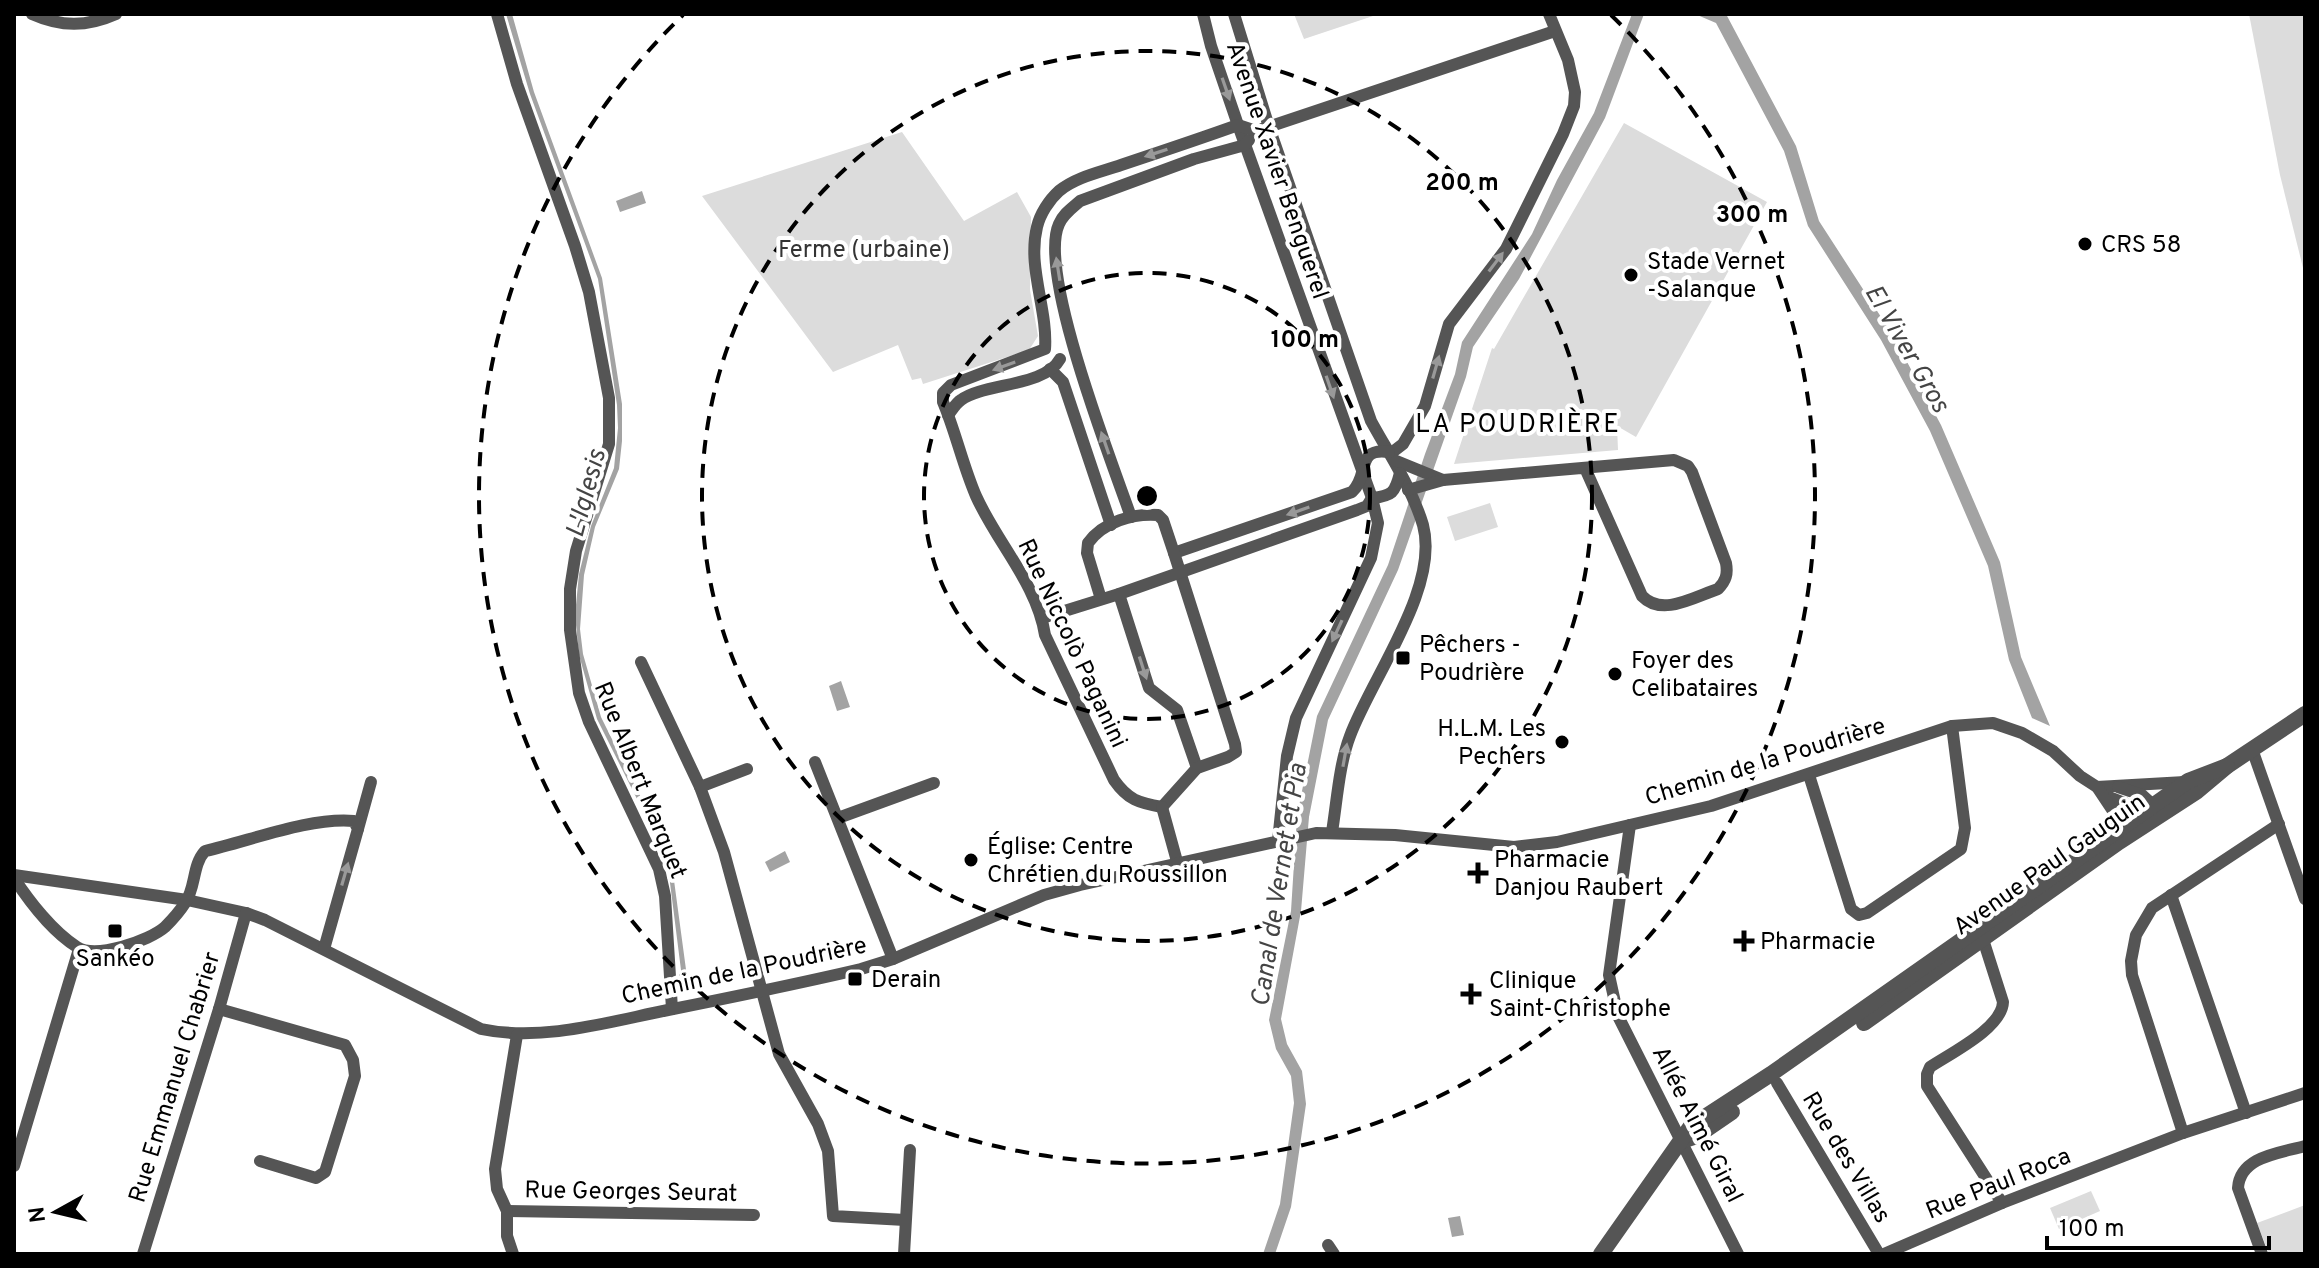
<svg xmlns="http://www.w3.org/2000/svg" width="2319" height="1268" viewBox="0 0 2319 1268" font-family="Overpass,sans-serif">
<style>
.green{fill:#dcdcdc}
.water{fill:#a3a3a3}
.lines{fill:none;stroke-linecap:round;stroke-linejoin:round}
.minor{stroke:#555;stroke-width:12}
.tertiary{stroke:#555;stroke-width:16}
.oneway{fill:#999}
.ring{fill:none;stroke:#000;stroke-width:4;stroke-dasharray:14 10}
.poi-dot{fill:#000;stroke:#fff;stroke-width:3}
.labels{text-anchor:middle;stroke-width:8;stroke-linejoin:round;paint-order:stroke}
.street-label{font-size:24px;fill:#000;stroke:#fff}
.poi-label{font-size:24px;fill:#000;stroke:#fff;text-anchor:start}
.park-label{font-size:24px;fill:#333;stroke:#fff}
.water-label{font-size:26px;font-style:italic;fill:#444;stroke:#fff}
.neighbourhood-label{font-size:26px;letter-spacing:2px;fill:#000;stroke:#fff}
.centre{fill:#000;stroke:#fff;stroke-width:4}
.ring-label{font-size:24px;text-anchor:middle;font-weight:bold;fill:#000;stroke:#fff;stroke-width:8;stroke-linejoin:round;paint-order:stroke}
</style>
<rect width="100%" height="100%" fill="#fff"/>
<!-- green -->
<g class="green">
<polygon points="1294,14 1379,14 1304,39"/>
<polygon points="2249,14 2305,14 2305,276 2280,175"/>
<polygon points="1624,123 1767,202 1636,437 1617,426 1618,450 1454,464 1492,348 1494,349"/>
<polygon points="902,132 964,221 1017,192 1031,217 1030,290 1038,336 1029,350 923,384 921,378 912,380 898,345 833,372 702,196"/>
<polygon points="1490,503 1498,527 1455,541 1447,517"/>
<polygon points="2091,1191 2100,1211 2059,1229 2050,1208"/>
<polygon points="2305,1205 2305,1254 2269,1254 2257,1223"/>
</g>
<!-- water -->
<g class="water">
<polygon points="506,14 512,14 534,92 602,278 622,404 622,441 619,469 595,527 584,575 580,629 583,654 601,717 671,858 687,977 682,978 667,859 597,719 579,655 575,615 579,574 591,526 614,468 618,428 617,405 598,279 530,94"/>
<polygon points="1632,14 1644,14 1605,118 1519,279 1473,347 1466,377 1398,570 1328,720 1309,817 1301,911 1281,1019 1287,1044 1302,1071 1306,1104 1291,1207 1275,1254 1263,1254 1280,1204 1294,1103 1291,1076 1276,1049 1269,1020 1291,911 1297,816 1317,716 1388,565 1425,454 1455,374 1462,342 1532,234 1557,180 1594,113"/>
<polygon points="1695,14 1726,14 1796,146 1819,221 1892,334 1941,425 2000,562 2021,657 2050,726 2032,718 2009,660 1988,566 1930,431 1881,340 1808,226 1784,151 1716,23"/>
<polygon points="642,191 646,203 620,212 616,201"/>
<polygon points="841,681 850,707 837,711 829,686"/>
<polygon points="785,851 790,862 770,872 765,862"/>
<polygon points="1460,1216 1464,1235 1452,1237 1448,1218"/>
</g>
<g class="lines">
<!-- minor -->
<g class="minor">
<path d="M32 14C61 27 87 27 116 14"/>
<polyline points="497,14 517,84 575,246 589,292 609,398 609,444 576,551 570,589 570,630 579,693 589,722 659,869 665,896 672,1009"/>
<polyline points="1203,14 1211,46 1238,125 1372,498 1378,523 1371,558 1296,718 1287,756 1278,841"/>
<path d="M1234 14 1269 127 1371 421C1389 454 1412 488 1423 525 1440 588 1372 677 1350 736 1339 765 1337 801 1332 832"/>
<polyline points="1262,129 1555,31"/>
<polyline points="1050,369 1063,382 1111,525"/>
<path d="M948 415C952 410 956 403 961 400 983 383 1045 387 1060 359"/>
<polyline points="1390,454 1403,444 1425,406 1449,324 1506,249 1563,134 1574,106 1575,92 1568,60 1549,14"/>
<polyline points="1394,460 1443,480"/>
<path d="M1408 490 1443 480 1674 460 1688 466 1692 472 1726 563C1728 574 1726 581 1718 589 1694 597 1662 617 1642 596L1585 468"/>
<path d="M1131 517C1112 462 1037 272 1059 224 1063 214 1072 208 1080 201L1194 159 1245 145 1249 140"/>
<path d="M1174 553 1352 492C1370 475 1355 447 1389 452"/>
<polyline points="1119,594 1149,688 1177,710 1197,768"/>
<path d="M1101 599 1087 553 1088 543C1103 522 1133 513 1158 515L1163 520 1174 553 1235 744 1236 752 1228 757 1197 768 1162 807"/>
<path d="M1042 618 1119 594 1357 510 1367 506 1372 498C1392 496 1395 493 1400 473"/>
<polyline points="641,662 700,787 724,852 779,1054 818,1124 828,1151 833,1216 905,1220"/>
<polyline points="2252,749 2305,899"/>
<polyline points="815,762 893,959"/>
<polyline points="1809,775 1851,909 1859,915 1867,913 1961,849 1965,828 1952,726"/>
<polyline points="700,787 747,769"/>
<polyline points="2097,787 2185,782"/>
<polyline points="2118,787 2142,795 2153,805 2150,813"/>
<polyline points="2104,795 2130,805 2147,817"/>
<path d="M1162 807C1139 803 1128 800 1114 780L1045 635C1037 584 997 543 976 496 963 466 956 433 943 402V393L951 385 1045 349C1048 310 1027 267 1037 227 1040 214 1049 200 1059 191 1076 177 1101 172 1121 165 1160 152 1199 139 1238 125L1256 131"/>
<polyline points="1162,807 1178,865"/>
<polyline points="838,818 934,783"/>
<polyline points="1630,825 1609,975 1618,1016 1738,1254"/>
<polyline points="358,829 371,782"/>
<path d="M14 875 187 900 246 913 265 920 481 1029C542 1042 608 1022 668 1010 733 997 797 984 861 969L893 959 1044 895 1080 885 1316 833 1395 835 1514 847 1557 842 1711 806 1952 726 1993 723 2022 733 2053 751 2080 776 2097 787 2115 814 2114 833"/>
<path d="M14 878C29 901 53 932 77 947 96 959 149 941 165 927 172 920 180 911 185 903 196 888 192 865 205 851 250 841 309 817 354 821L358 829 324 949"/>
<polyline points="2171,895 2246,1113"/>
<path d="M1981 933 2003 1002C2002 1028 1951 1053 1930 1067L1927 1074V1086L2002 1203"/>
<polyline points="219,1009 345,1045 353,1060 355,1076 325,1172 316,1178 260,1161"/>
<polyline points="1777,1083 1879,1254"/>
<polyline points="2183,1133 2132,975 2131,961 2136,935 2152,908 2279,824"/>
<polyline points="14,1166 79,949"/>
<polyline points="507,1211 754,1215"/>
<polyline points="1328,1245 1334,1254"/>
<polyline points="143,1254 219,1009 246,913"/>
<polyline points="513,1254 507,1236 507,1211 497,1189 495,1169 517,1035"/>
<polyline points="904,1254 910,1150"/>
<polyline points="1884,1254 2002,1203 2183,1133 2305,1093"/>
<path d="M2262 1254 2238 1188C2240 1156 2281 1153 2305 1146"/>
</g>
<!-- tertiary -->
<g class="tertiary">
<polyline points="1864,1023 2119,842 2196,792 2227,766 2305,714"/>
<polyline points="1682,1141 1697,1136 1732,1112"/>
<polyline points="1601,1254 1691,1126 1771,1074 2188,781 2227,766"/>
</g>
</g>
<!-- one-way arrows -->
<defs><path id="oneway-solid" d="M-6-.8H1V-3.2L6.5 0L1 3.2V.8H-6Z" transform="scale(2)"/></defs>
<g class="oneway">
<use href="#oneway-solid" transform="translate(1226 89) rotate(71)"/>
<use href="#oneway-solid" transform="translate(1156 153) rotate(162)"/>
<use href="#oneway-solid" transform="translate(1496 262) rotate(-53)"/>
<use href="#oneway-solid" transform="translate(1058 269) rotate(-99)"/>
<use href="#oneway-solid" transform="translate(1004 366) rotate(160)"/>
<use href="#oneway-solid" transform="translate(1436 367) rotate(-74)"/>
<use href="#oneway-solid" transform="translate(1330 387) rotate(71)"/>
<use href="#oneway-solid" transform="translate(1105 443) rotate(-109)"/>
<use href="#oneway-solid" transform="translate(1298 511) rotate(161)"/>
<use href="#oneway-solid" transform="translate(1337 631) rotate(115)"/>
<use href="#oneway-solid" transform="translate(1143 668) rotate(72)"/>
<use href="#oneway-solid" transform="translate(1345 755) rotate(-80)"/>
<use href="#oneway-solid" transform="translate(345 874) rotate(-74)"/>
</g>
<!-- distance rings -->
<g class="ring">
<circle cx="1147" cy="496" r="223"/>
<circle cx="1147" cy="496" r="445"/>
<path d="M1611 15A668 668 0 1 1 683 15"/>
</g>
<!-- markers -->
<g class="poi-dot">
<circle cx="2085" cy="244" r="8"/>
<circle cx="1631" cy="275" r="8"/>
<rect x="1395" y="650" width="16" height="16" rx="4"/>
<circle cx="1615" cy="674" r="8"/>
<circle cx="1562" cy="742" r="8"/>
<circle cx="971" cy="860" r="8"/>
<path d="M1474 861h8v8h8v8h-8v8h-8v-8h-8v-8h8z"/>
<rect x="107" y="923" width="16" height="16" rx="4"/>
<path d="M1740 929h8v8h8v8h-8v8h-8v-8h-8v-8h8z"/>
<rect x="847" y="971" width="16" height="16" rx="4"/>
<path d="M1467 982h8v8h8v8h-8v8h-8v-8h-8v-8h8z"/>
</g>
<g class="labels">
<!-- street labels -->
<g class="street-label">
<text transform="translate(1278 170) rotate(71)" y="8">Avenue Xavier Benguerel</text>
<text transform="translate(1073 643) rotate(65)" y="8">Rue Niccolò Paganini</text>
<text transform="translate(1765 761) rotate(-17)" y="8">Chemin de la Poudrière</text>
<text transform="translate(641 780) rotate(68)" y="8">Rue Albert Marquet</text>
<text transform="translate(2049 864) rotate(-35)" y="8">Avenue Paul Gauguin</text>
<text transform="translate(744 970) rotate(-12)" y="8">Chemin de la Poudrière</text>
<text transform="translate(174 1077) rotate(-73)" y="8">Rue Emmanuel Chabrier</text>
<text transform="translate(1698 1124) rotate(63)" y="8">Allée Aimé Giral</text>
<text transform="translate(1847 1157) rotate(59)" y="8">Rue des Villas</text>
<text transform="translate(1998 1183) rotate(-22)" y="8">Rue Paul Roca</text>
<text transform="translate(631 1191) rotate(1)" y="8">Rue Georges Seurat</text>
</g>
<!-- poi labels -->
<g class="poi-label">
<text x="2101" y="252">CRS 58</text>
<text x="1647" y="269">Stade Vernet<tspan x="1647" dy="28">-Salanque</tspan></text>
<text x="1419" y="652">Pêchers -<tspan x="1419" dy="28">Poudrière</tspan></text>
<text x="1631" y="668">Foyer des<tspan x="1631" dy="28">Celibataires</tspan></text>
<text x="1546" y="736" text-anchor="end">H.L.M. Les<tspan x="1546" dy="28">Pechers</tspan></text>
<text x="987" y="854">Église: Centre<tspan x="987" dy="28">Chrétien du Roussillon</tspan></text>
<text x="1494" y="867">Pharmacie<tspan x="1494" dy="28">Danjou Raubert</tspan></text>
<text x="1760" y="949">Pharmacie</text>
<text x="115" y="966" text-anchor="middle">Sankéo</text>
<text x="871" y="987">Derain</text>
<text x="1489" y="988">Clinique<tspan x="1489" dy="28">Saint-Christophe</tspan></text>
</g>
<!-- park labels -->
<g class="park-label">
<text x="864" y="257">Ferme (urbaine)</text>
</g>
<!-- water labels -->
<g class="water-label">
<text transform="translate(1908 348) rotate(60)" y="9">El Viver Gros</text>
<text transform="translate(585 493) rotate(-75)" y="9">L'Iglesis</text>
<text transform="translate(1278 885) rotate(-81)" y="9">Canal de Vernet et Pia</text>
</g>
<!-- neighbourhood labels -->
<g class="neighbourhood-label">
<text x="1518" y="432">LA POUDRIÈRE</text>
</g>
</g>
<circle cx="1147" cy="496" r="12" class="centre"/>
<g class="ring-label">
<text x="1462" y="190">200 m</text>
<text x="1752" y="222">300 m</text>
<text x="1305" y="347">100 m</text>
</g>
<!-- border -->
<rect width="2319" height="1268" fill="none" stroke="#000000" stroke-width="32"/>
<!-- north arrow -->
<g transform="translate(56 1212) rotate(262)" stroke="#ffffff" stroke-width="6" paint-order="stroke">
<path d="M0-6L14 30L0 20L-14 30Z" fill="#000000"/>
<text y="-12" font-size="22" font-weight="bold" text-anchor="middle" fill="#000000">N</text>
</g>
<!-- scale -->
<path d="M2047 1236v12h222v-12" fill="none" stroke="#000000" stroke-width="4"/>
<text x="2059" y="1236" font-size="24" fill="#000000" stroke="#ffffff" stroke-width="6" paint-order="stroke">100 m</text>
</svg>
